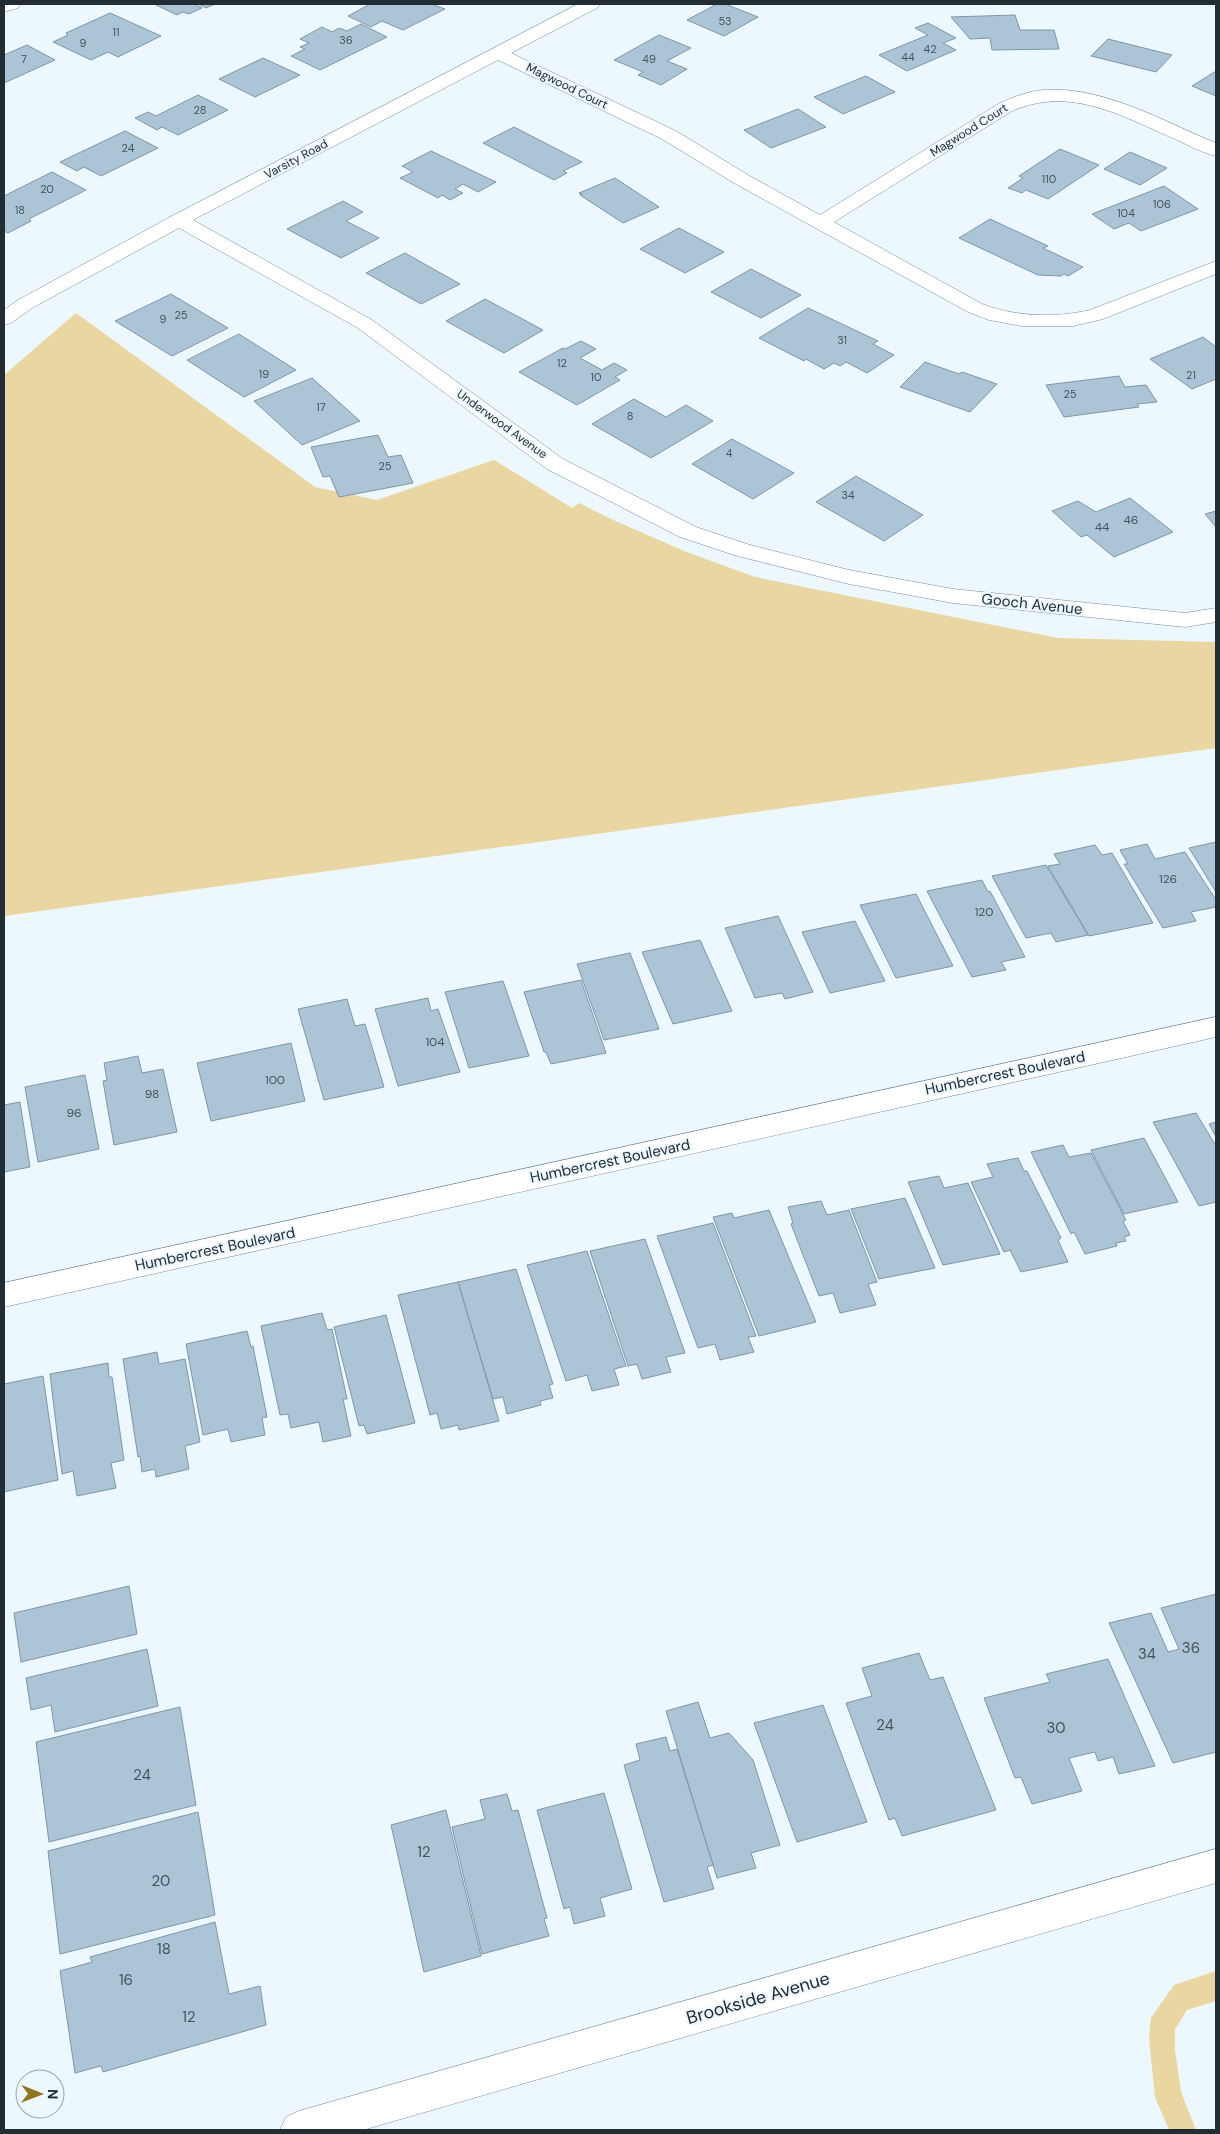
<svg xmlns="http://www.w3.org/2000/svg" width="1220" height="2134" viewBox="0 0 1220 2134" font-family="'DM Sans',sans-serif">
<style>
.green{fill:#e9d6a0}
.building{fill:#abc5d6;stroke:#7e97a7}
.lines{fill:none;stroke-linecap:round;stroke-linejoin:round}
.minor-casing{stroke:#758e9e;stroke-width:1}
.minor{fill:#fff;fill-rule:evenodd}
.labels{text-anchor:middle;stroke-width:4;stroke-linejoin:round;paint-order:stroke}
.far-number-label{font-size:11px;fill:#44525c}
.far-street-label{font-size:12px;fill:#222c33;stroke:#ecf7fe}
.number-label{font-size:12px;fill:#44525c}
.street-label{font-size:15px;fill:#222c33;stroke:#ecf7fe}
.near-number-label{font-size:15px;fill:#44525c}
.near-street-label{font-size:18px;fill:#222c33;stroke:#ecf7fe}
</style>
<rect width="100%" height="100%" fill="#ecf7fe"/>
<!-- green -->
<g class="green">
<polygon points="76,313 315,487 377,500 494,460 572,508 579,503 611,519 684,551 755,577 1058,638 1216,642 1216,748 4,916 4,375"/>
<polygon points="1216,1971 1216,2001 1187,2010 1175,2029 1175,2050 1181,2092 1196,2130 1169,2130 1155,2097 1149,2038 1151,2018 1174,1985"/>
</g>
<!-- building -->
<g class="building">
<polygon points="154,4 215,4 206,8 198,4 196,5 202,8 189,14 183,12 177,15"/>
<polygon points="370,4 431,4 445,9 403,30 382,21 371,27 348,16"/>
<polygon points="717,4 725,4 758,17 724,36 687,20"/>
<polygon points="110,13 161,36 118,57 108,52 91,60 53,42 68,35 66,33"/>
<polygon points="1015,15 1020,30 1054,30 1059,49 992,50 990,38 970,39 951,17"/>
<polygon points="928,23 956,38 943,43 956,50 907,71 879,55 928,35 915,28"/>
<polygon points="361,24 387,37 320,70 291,56 305,49 300,47 309,43 300,39 322,27 332,32 339,28 347,31"/>
<polygon points="659,35 691,48 667,61 687,69 661,85 638,75 643,72 614,60"/>
<polygon points="1108,39 1172,55 1156,72 1091,56"/>
<polygon points="27,45 55,60 4,83 4,55"/>
<polygon points="263,58 300,75 255,97 219,79"/>
<polygon points="1216,71 1216,96 1192,86"/>
<polygon points="866,76 895,92 843,114 814,97"/>
<polygon points="198,95 228,110 178,135 162,127 157,130 135,118 148,112 156,116"/>
<polygon points="798,109 826,127 771,148 744,130"/>
<polygon points="514,127 582,162 563,171 567,173 554,180 483,143"/>
<polygon points="125,131 158,148 101,176 84,167 77,171 60,162"/>
<polygon points="1060,149 1099,165 1048,199 1026,190 1022,193 1008,188 1023,178 1019,176"/>
<polygon points="431,151 496,182 478,192 463,184 455,189 463,193 450,200 442,195 438,198 400,178 413,172 402,166"/>
<polygon points="1130,152 1167,168 1140,185 1104,169"/>
<polygon points="52,172 86,190 29,219 31,221 8,233 4,231 4,196"/>
<polygon points="615,178 659,207 623,223 580,195 582,194 579,193"/>
<polygon points="1164,186 1198,209 1141,231 1129,223 1114,229 1092,214"/>
<polygon points="343,201 363,212 346,221 379,238 341,258 287,229"/>
<polygon points="990,219 1048,246 1043,248 1083,267 1068,276 1064,274 1061,276 1038,275 959,238"/>
<polygon points="679,228 724,252 685,273 640,249"/>
<polygon points="405,253 460,284 421,304 366,273"/>
<polygon points="751,269 801,295 761,318 711,292"/>
<polygon points="171,294 228,328 172,356 115,321"/>
<polygon points="485,299 543,330 504,353 446,321"/>
<polygon points="808,308 878,341 873,344 894,355 867,373 846,362 840,366 834,363 824,369 806,359 804,361 759,338"/>
<polygon points="239,334 296,370 244,397 187,360"/>
<polygon points="1203,337 1216,347 1216,379 1192,389 1150,359"/>
<polygon points="581,341 596,349 580,358 602,370 614,363 627,370 615,377 620,380 577,405 519,372 563,348 565,349"/>
<polygon points="925,362 959,374 962,372 997,384 970,412 900,387"/>
<polygon points="1119,376 1125,387 1146,385 1157,402 1137,404 1139,407 1064,417 1046,385"/>
<polygon points="312,378 360,421 302,445 254,401"/>
<polygon points="634,399 666,417 686,405 713,421 651,458 592,424"/>
<polygon points="378,435 388,457 401,455 413,483 339,497 330,476 323,477 311,447"/>
<polygon points="732,439 794,473 753,499 692,464"/>
<polygon points="856,476 923,515 884,541 816,502"/>
<polygon points="1130,498 1173,532 1114,557 1087,535 1081,537 1052,511 1078,501 1096,512"/>
<polygon points="1216,511 1216,527 1205,514"/>
<polygon points="1216,842 1216,892 1189,848"/>
<polygon points="1147,844 1155,859 1185,852 1216,900 1216,907 1191,912 1196,921 1163,928 1124,864 1128,864 1120,850"/>
<polygon points="1095,845 1102,855 1112,853 1153,923 1089,936 1048,866 1060,864 1054,854"/>
<polygon points="1046,865 1088,935 1056,942 1051,933 1026,938 992,876"/>
<polygon points="982,880 988,892 990,891 1025,957 1001,962 1006,970 972,977 927,891"/>
<polygon points="916,894 953,966 896,978 860,905"/>
<polygon points="778,916 813,992 785,999 782,993 755,998 725,928"/>
<polygon points="855,921 885,981 830,993 802,932"/>
<polygon points="700,940 732,1011 673,1024 642,952"/>
<polygon points="630,953 659,1029 604,1040 577,964"/>
<polygon points="581,980 606,1053 551,1064 546,1052 544,1052 524,992"/>
<polygon points="503,981 529,1056 469,1068 445,992"/>
<polygon points="428,998 431,1011 438,1009 460,1072 398,1086 375,1009"/>
<polygon points="347,999 355,1026 365,1024 384,1087 324,1100 298,1009"/>
<polygon points="291,1043 305,1101 211,1121 197,1063"/>
<polygon points="138,1056 142,1073 163,1069 177,1132 114,1145 103,1081 107,1080 104,1063"/>
<polygon points="85,1075 99,1149 38,1162 25,1087"/>
<polygon points="20,1102 30,1167 4,1172 4,1105"/>
<polygon points="1196,1113 1216,1146 1216,1202 1199,1206 1153,1122"/>
<polygon points="1216,1122 1216,1137 1209,1124"/>
<polygon points="1144,1138 1178,1202 1124,1214 1091,1150"/>
<polygon points="1063,1145 1069,1157 1091,1153 1126,1220 1123,1221 1130,1235 1124,1237 1126,1241 1116,1243 1117,1246 1085,1254 1074,1232 1071,1234 1031,1152"/>
<polygon points="1018,1158 1024,1171 1027,1171 1061,1238 1058,1240 1068,1262 1021,1272 1010,1250 1004,1252 971,1182 993,1177 987,1164"/>
<polygon points="939,1176 944,1188 968,1183 1000,1254 943,1265 908,1182"/>
<polygon points="905,1198 935,1268 879,1279 851,1209"/>
<polygon points="821,1201 827,1215 849,1210 877,1282 868,1284 876,1305 840,1313 833,1293 819,1296 791,1224 793,1223 788,1207"/>
<polygon points="769,1210 816,1322 759,1336 713,1217 732,1213 734,1218"/>
<polygon points="713,1223 756,1336 748,1337 754,1352 720,1360 715,1344 698,1348 657,1236"/>
<polygon points="645,1239 685,1353 666,1357 671,1372 642,1379 637,1364 628,1366 590,1251"/>
<polygon points="587,1251 626,1366 614,1369 619,1385 592,1391 587,1375 566,1381 527,1265"/>
<polygon points="516,1269 553,1384 549,1385 553,1398 540,1401 541,1405 507,1414 503,1397 493,1399 458,1282"/>
<polygon points="458,1282 499,1421 459,1430 458,1425 441,1429 437,1413 430,1415 398,1295"/>
<polygon points="322,1313 327,1330 332,1329 347,1399 343,1399 351,1436 323,1442 319,1422 291,1428 288,1414 280,1415 261,1326"/>
<polygon points="386,1315 415,1423 367,1434 364,1425 359,1426 334,1327"/>
<polygon points="247,1331 251,1347 253,1346 267,1417 262,1418 265,1435 231,1442 228,1429 203,1435 186,1344"/>
<polygon points="157,1352 159,1364 185,1359 200,1442 185,1446 189,1469 156,1477 155,1469 142,1472 140,1456 138,1457 123,1359"/>
<polygon points="108,1363 109,1377 112,1377 124,1460 111,1463 116,1488 77,1496 73,1471 62,1474 50,1374"/>
<polygon points="43,1376 58,1480 4,1492 4,1384"/>
<polygon points="129,1586 137,1634 21,1662 14,1613"/>
<polygon points="1216,1594 1216,1752 1173,1763 1109,1623 1151,1613 1168,1652 1179,1649 1161,1608"/>
<polygon points="147,1649 158,1706 55,1732 51,1705 31,1710 26,1678"/>
<polygon points="919,1653 930,1680 943,1677 996,1810 902,1836 895,1818 889,1820 846,1703 872,1696 862,1668"/>
<polygon points="1108,1659 1155,1766 1119,1774 1113,1757 1098,1761 1095,1752 1069,1758 1082,1791 1032,1804 1021,1777 1015,1778 984,1698 1050,1682 1046,1674"/>
<polygon points="698,1702 710,1738 729,1733 753,1760 780,1845 751,1853 756,1868 717,1878 666,1711"/>
<polygon points="823,1705 867,1822 797,1842 754,1723"/>
<polygon points="180,1707 196,1805 49,1842 36,1742"/>
<polygon points="666,1737 670,1751 677,1749 713,1865 707,1867 714,1889 664,1902 624,1765 640,1760 636,1744"/>
<polygon points="604,1793 632,1889 600,1898 605,1916 574,1924 570,1907 564,1909 537,1810"/>
<polygon points="507,1794 512,1811 518,1810 547,1918 544,1919 549,1936 482,1954 452,1827 485,1819 480,1800"/>
<polygon points="446,1810 481,1956 424,1972 391,1825"/>
<polygon points="198,1812 215,1915 60,1954 48,1851"/>
<polygon points="215,1922 229,1994 260,1986 266,2025 103,2072 101,2066 75,2073 60,1971 92,1962 90,1957"/>
</g>
<g class="lines">
<defs>
<g id="minor">
<polygon points="4,4 21,4 18,8 4,12"/>
<path d="M578 4H600L597 8 511 53 676 131 748 175 820 215 1000 103C1014 97 1028 91 1044 90 1104 86 1162 121 1216 143V156C1203 153 1190 146 1177 140 1123 117 1072 85 1012 111L834 222 982 304C1016 317 1055 318 1090 310L1216 261V274L1103 319 1073 326H1022L989 320 968 312 734 183 662 139 498 60 193 220 372 320 563 459 696 527 750 545 849 570 953 589 1185 613 1216 608V622L1185 627 953 603 849 584 734 555 680 537 547 469 358 328 179 228 32 308 11 323 4 325V310L18 300 172 216Z"/>
<polygon points="1216,1017 1216,1037 4,1307 4,1283"/>
<polygon points="1216,1849 1216,1883 363,2130 280,2130 286,2117 299,2111"/>
</g>
</defs>
<!-- minor casing -->
<use href="#minor" class="minor-casing"/>
<!-- minor -->
<use href="#minor" class="minor"/>
</g>
<g class="labels">
<!-- far-number labels -->
<g class="far-number-label">
<text x="725" y="25">53</text>
<text x="116" y="36">11</text>
<text x="346" y="44">36</text>
<text x="83" y="47">9</text>
<text x="930" y="53">42</text>
<text x="908" y="61">44</text>
<text x="24" y="63">7</text>
<text x="649" y="63">49</text>
<text x="200" y="114">28</text>
<text x="128" y="152">24</text>
<text x="1049" y="183">110</text>
<text x="47" y="193">20</text>
<text x="1162" y="208">106</text>
<text x="20" y="214">18</text>
<text x="1126" y="217">104</text>
<text x="181" y="319">25</text>
<text x="163" y="323">9</text>
<text x="842" y="344">31</text>
<text x="562" y="367">12</text>
<text x="264" y="378">19</text>
<text x="1191" y="379">21</text>
<text x="596" y="381">10</text>
<text x="1070" y="398">25</text>
<text x="321" y="411">17</text>
<text x="630" y="420">8</text>
<text x="729" y="457">4</text>
<text x="385" y="470">25</text>
<text x="848" y="499">34</text>
</g>
<!-- far-street labels -->
<g class="far-street-label">
<text transform="translate(567 86) rotate(26)" y="4">Magwood Court</text>
<text transform="translate(969 130) rotate(-32)" y="4">Magwood Court</text>
<text transform="translate(296 159) rotate(-28)" y="4">Varsity Road</text>
<text transform="translate(502 424) rotate(36)" y="4">Underwood Avenue</text>
</g>
<!-- number labels -->
<g class="number-label">
<text x="1131" y="524">46</text>
<text x="1102" y="531">44</text>
<text x="1168" y="883">126</text>
<text x="984" y="916">120</text>
<text x="435" y="1046">104</text>
<text x="275" y="1084">100</text>
<text x="152" y="1098">98</text>
<text x="74" y="1117">96</text>
</g>
<!-- street labels -->
<g class="street-label">
<text transform="translate(1032 604) rotate(6)" y="5">Gooch Avenue</text>
<text transform="translate(1005 1073) rotate(-12)" y="5">Humbercrest Boulevard</text>
<text transform="translate(610 1161) rotate(-12)" y="5">Humbercrest Boulevard</text>
<text transform="translate(215 1249) rotate(-12)" y="5">Humbercrest Boulevard</text>
</g>
<!-- near-number labels -->
<g class="near-number-label">
<text x="1191" y="1653">36</text>
<text x="1147" y="1659">34</text>
<text x="885" y="1730">24</text>
<text x="1056" y="1733">30</text>
<text x="142" y="1780">24</text>
<text x="424" y="1857">12</text>
<text x="161" y="1886">20</text>
<text x="164" y="1954">18</text>
<text x="126" y="1985">16</text>
<text x="189" y="2022">12</text>
</g>
<!-- near-street labels -->
<g class="near-street-label">
<text transform="translate(758 1998) rotate(-16)" y="6">Brookside Avenue</text>
</g>
</g>
<!-- border -->
<rect width="1220" height="2134" fill="none" stroke="#222c33" stroke-width="10"/>
<!-- north arrow -->
<g transform="translate(40 2094) rotate(91)"><circle r="24" fill="#ecf7fe" stroke="#9ba6ad"/>
<path d="M0-4L9 19L0 12L-9 19Z" fill="#91761b"/>
<text y="-8" font-size="14" font-weight="bold" text-anchor="middle" fill="#222c33">N</text>
</g>
</svg>
